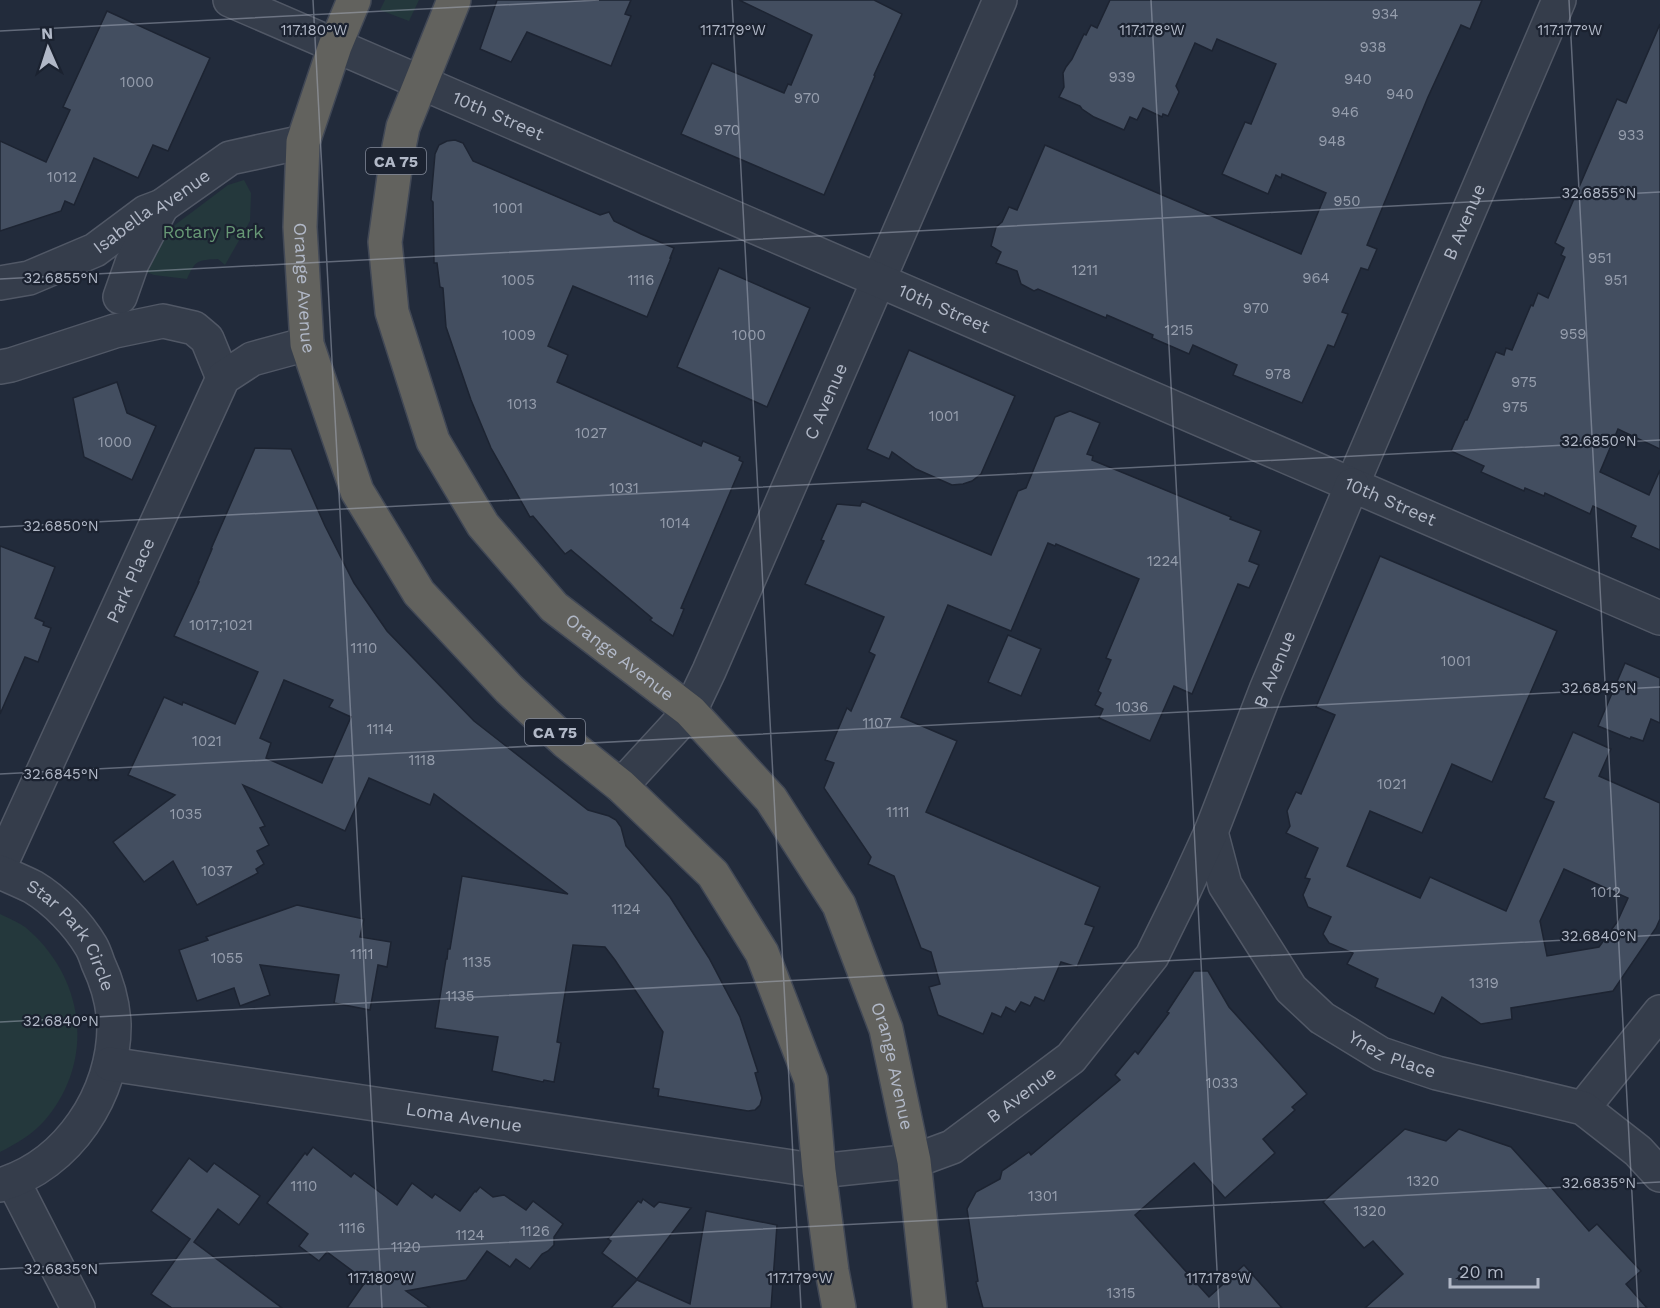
<svg xmlns="http://www.w3.org/2000/svg" width="1660" height="1308" viewBox="0 0 1660 1308" font-family="'Work Sans',sans-serif">
<style>
.green{fill:#24383c}
.building{fill:#434e60;stroke:#1d2432;stroke-width:1.5;fill-rule:evenodd}
.lines{fill:none;stroke-linecap:round;stroke-linejoin:round}
.minor-casing{stroke:#515866;stroke-width:36}
.tertiary-casing{stroke:#515866;stroke-width:36}
.trunk-casing{stroke:#414856;stroke-width:36}
.minor{stroke:#353d4b;stroke-width:33}
.tertiary{stroke:#353d4b;stroke-width:33}
.trunk{stroke:#62625e;stroke-width:33}
.ticks{fill:none;stroke:#b1b8c7;stroke-width:1.5;stroke-opacity:0.45}
.labels{text-anchor:middle;stroke-width:4.5;stroke-linejoin:round;paint-order:stroke}
.number-label{font-size:15px;fill:#969ead}
.shield{fill:#1b2230;stroke:#848b9a;stroke-width:1.5}
.shield-label{font-size:16px;font-weight:bold;fill:#b1b8c7}
.street-label{font-size:18px;fill:#b1b8c7;stroke:#1b2230}
.park-label{font-size:18px;fill:#679875;stroke:#1b2230}
.ticks-label{font-size:15px;text-anchor:middle;fill:#b1b8c7;stroke:#1b2230;stroke-width:4.5;stroke-linejoin:round;paint-order:stroke}
</style>
<rect width="100%" height="100%" fill="#222b3b"/>
<!-- green -->
<g class="green">
<polygon points="385,0 419,0 409,21 380,10"/>
<path d="M244 180 251 193 250 221 225 265 218 259C198 260 195 260 187 279L154 275 146 272 150 254 175 225 228 185Z"/>
<path d="M0 914C8 918 18 922 25 927 85 977 96 1060 45 1120 33 1134 16 1144 0 1152Z"/>
</g>
<!-- building -->
<g class="building">
<polygon points="497,0 631,0 625,14 631,16 611,66 527,32 511,62 480,49"/>
<polygon points="739,0 874,0 902,14 874,75 875,76 824,195 681,134 712,63 784,93 788,84 791,85 812,35"/>
<polygon points="1110,0 1482,0 1470,29 1461,25 1428,97 1367,245 1377,249 1368,270 1361,268 1342,312 1348,314 1334,347 1328,345 1302,403 1233,375 1237,365 1193,345 1189,354 1152,338 1153,335 1107,315 1106,318 1038,289 1034,291 1021,284 1017,271 996,263 1001,252 991,246 996,227 1002,222 1009,207 1017,210 1045,145 1301,254 1326,193 1282,174 1281,178 1276,175 1268,194 1222,174 1245,122 1251,124 1276,64 1217,39 1212,51 1195,43 1176,86 1179,92 1168,116 1163,114 1162,117 1143,108 1137,120 1130,117 1124,130 1094,117 1082,109 1080,106 1059,97 1064,87 1063,73 1066,67 1072,59 1084,34 1086,35 1091,25 1097,28"/>
<polygon points="107,11 210,58 168,151 153,145 138,178 94,158 74,205 65,201 61,211 0,231 0,141 46,162 70,110 63,107"/>
<polygon points="1660,24 1660,449 1618,429 1600,472 1649,495 1660,470 1660,550 1631,537 1636,526 1593,506 1590,514 1545,493 1544,496 1525,488 1524,491 1481,472 1484,466 1451,451 1465,420 1467,420 1496,352 1504,355 1506,348 1512,350 1531,305 1533,306 1538,293 1548,298 1565,257 1561,255 1564,248 1555,243 1617,99 1626,103"/>
<polygon points="455,140 463,143 473,161 600,215 609,212 614,221 641,234 674,248 670,258 671,258 647,317 573,286 548,346 568,355 557,382 701,446 703,441 740,457 739,460 743,462 681,608 684,609 673,636 650,620 652,618 571,550 565,554 533,516 530,517 491,448 471,400 446,327 443,288 440,287 437,263 434,263 433,202 431,200 435,154 439,145 447,141"/>
<polygon points="719,268 810,308 767,407 677,367"/>
<polygon points="909,350 1015,396 981,474 972,481 963,484 952,485 916,469 892,452 889,459 867,449"/>
<polygon points="117,382 127,413 156,426 132,480 84,457 73,398"/>
<polygon points="1070,411 1100,423 1087,454 1093,456 1092,460 1231,517 1230,519 1261,531 1249,561 1259,565 1249,588 1238,584 1192,694 1174,686 1150,741 1099,718 1103,709 1095,705 1101,693 1098,691 1111,660 1106,658 1139,579 1056,544 1055,546 1048,543 1011,631 948,605 901,717 957,741 926,812 1100,887 1085,924 1094,927 1077,967 1061,962 1044,1001 1035,997 1030,1006 1021,1002 1015,1012 1006,1007 1001,1017 992,1013 983,1034 938,1015 929,987 940,984 931,952 921,948 894,876 868,864 871,857 824,788 834,763 825,760 847,708 851,711 875,655 869,652 884,617 805,584 824,541 821,540 837,504 860,506 862,501 991,555 1018,491 1026,488 1055,417"/>
<path d="M255 448 291 449 325 526 354 583 387 631 474 721 588 810 609 816 616 820 621 827 626 846 670 897 709 958 740 1017 758 1072 755 1073 762 1098 760 1105 755 1110 748 1111 658 1096 659 1089 653 1088 663 1032 615 960 605 947 573 945 557 1042 561 1043 554 1082 544 1080 543 1082 492 1071 498 1037 435 1028 446 959H447L448 949H450L462 876 568 894 434 794 430 805 369 778 345 831 243 785 265 826 260 828 269 845 257 851 264 864 256 869 258 873 197 905 173 861 144 882 113 842 175 795 128 775 164 697 182 705 183 702 235 724 258 672 174 636 199 582H198L212 549H211ZM284 680 333 700 329 707 351 717 322 783 266 758 271 743 260 738Z"/>
<polygon points="0,546 55,567 35,618 44,622 43,625 51,628 38,662 25,657 0,714"/>
<path d="M1380 556 1557 631 1492 782 1452 764 1422 833 1370 811 1347 866 1420 898 1430 877 1506 911 1554 802 1544 798 1573 732 1611 749 1599 776 1660 803V919L1656 928 1613 991 1511 1008 1512 1019 1481 1024 1442 997 1434 1014 1375 987 1378 979 1347 964 1353 953 1329 943 1323 934 1331 917 1308 907 1303 895 1310 879 1305 878 1318 848 1286 833 1290 826 1287 811 1296 792 1301 794 1335 715 1316 707ZM1564 869 1628 898 1617 922 1599 947 1547 956 1540 921Z"/>
<polygon points="1008,635 1041,649 1021,696 988,682"/>
<polygon points="1625,663 1660,678 1660,723 1651,719 1643,741 1631,737 1630,739 1598,726"/>
<polygon points="297,905 364,919 360,937 391,942 387,967 378,965 370,1010 334,1003 339,975 260,965 270,995 240,1006 234,988 197,1001 179,950 208,940 206,937"/>
<polygon points="1194,971 1208,971 1229,1007 1307,1094 1292,1107 1295,1110 1263,1139 1275,1153 1225,1198 1194,1163 1135,1215 1209,1297 1244,1265 1282,1308 983,1308 976,1282 978,1281 967,1209 976,1192 1000,1179 1002,1171 1029,1152 1031,1155 1120,1080 1115,1075 1135,1051 1138,1054 1169,1013 1167,1012"/>
<polygon points="1405,1129 1446,1141 1459,1129 1511,1147 1548,1188 1550,1186 1589,1231 1597,1224 1641,1271 1626,1284 1647,1308 1365,1308 1403,1274 1373,1241 1364,1248 1323,1202"/>
<polygon points="313,1147 351,1177 354,1173 397,1205 412,1183 432,1198 435,1194 460,1211 475,1191 476,1192 480,1187 493,1197 504,1195 526,1210 533,1201 563,1224 554,1237 554,1245 548,1251 542,1254 530,1269 516,1259 510,1267 487,1251 466,1280 406,1291 430,1308 347,1308 366,1281 327,1252 319,1261 299,1246 308,1234 267,1203 305,1153 307,1155"/>
<polygon points="189,1158 207,1172 214,1163 260,1196 239,1225 218,1209 194,1242 282,1308 172,1308 151,1294 190,1239 151,1211"/>
<polygon points="643,1199 654,1207 659,1202 691,1208 637,1279 602,1253 611,1241 608,1239 638,1201 641,1203"/>
<polygon points="706,1211 777,1225 771,1308 611,1308 637,1280 690,1304"/>
</g>
<g class="lines">
<defs>
<g id="minor">
<path id="s1" d="M1352 485 1559 0"/>
<path id="s2" d="M621 786 690 711 709 671 1000 0"/>
<polyline points="1583,1108 1660,1012"/>
<polyline points="13,1181 78,1308"/>
</g>
<g id="tertiary">
<path id="s3" d="M230 0 1660 618"/>
<path id="s4" d="M0 283 29 278 95 250 146 212 162 206 230 158 303 142"/>
<polyline points="120,297 132,263 162,206"/>
<polyline points="0,367 11,365 115,331 163,321 194,328 207,339 223,378"/>
<path id="s5" d="M1211 832 1225 885 1291 989 1322 1018 1381 1054 1437 1073 1583 1108 1638 1151 1660 1175"/>
<path id="s6" d="M0 866 223 378 252 359 307 344"/>
<path id="s7" d="M0 872C11 877 23 882 33 887 55 900 78 924 91 946 94 951 96 957 98 963 107 982 113 1003 114 1024 115 1094 68 1165 0 1185"/>
<path id="s8" d="M110 1064 819 1171 914 1161 952 1147 1071 1058 1152 956 1183 893 1211 832 1266 690 1352 485"/>
</g>
<g id="trunk">
<path id="s9" d="M354 0 335 46 303 142 300 227 307 344 357 491 419 593 509 689 566 742 621 786 713 874 762 953 811 1080 819 1171 832 1271 839 1308"/>
<path id="s10" d="M454 0 403 127 396 162 385 242 392 312 433 441 483 525 554 607 690 711 771 799 839 905 886 1029 914 1161 930 1308"/>
</g>
</defs>
<!-- minor casing -->
<use href="#minor" class="minor-casing"/>
<!-- tertiary casing -->
<use href="#tertiary" class="tertiary-casing"/>
<!-- trunk casing -->
<use href="#trunk" class="trunk-casing"/>
<!-- minor -->
<use href="#minor" class="minor"/>
<!-- tertiary -->
<use href="#tertiary" class="tertiary"/>
<!-- trunk -->
<use href="#trunk" class="trunk"/>
</g>
<!-- ticks -->
<path class="ticks" d="M313 0 382 1308M732 0 801 1308M1151 0 1219 1308M1569 0 1638 1308M0 31 599 0M0 279 1660 192M0 527 1660 440M0 774 1660 687M0 1022 1660 935M0 1269 1660 1182"/>
<g class="labels">
<!-- number labels -->
<g class="number-label">
<text x="1385" y="19">934</text>
<text x="1373" y="52">938</text>
<text x="1122" y="82">939</text>
<text x="1358" y="84">940</text>
<text x="137" y="87">1000</text>
<text x="1400" y="99">940</text>
<text x="807" y="103">970</text>
<text x="1345" y="117">946</text>
<text x="727" y="135">970</text>
<text x="1631" y="140">933</text>
<text x="1332" y="146">948</text>
<text x="62" y="182">1012</text>
<text x="1347" y="206">950</text>
<text x="508" y="213">1001</text>
<text x="1600" y="263">951</text>
<text x="1085" y="275">1211</text>
<text x="1316" y="283">964</text>
<text x="518" y="285">1005</text>
<text x="641" y="285">1116</text>
<text x="1616" y="285">951</text>
<text x="1256" y="313">970</text>
<text x="1179" y="335">1215</text>
<text x="1573" y="339">959</text>
<text x="519" y="340">1009</text>
<text x="749" y="340">1000</text>
<text x="1278" y="379">978</text>
<text x="1524" y="387">975</text>
<text x="522" y="409">1013</text>
<text x="1515" y="412">975</text>
<text x="944" y="421">1001</text>
<text x="591" y="438">1027</text>
<text x="115" y="447">1000</text>
<text x="624" y="493">1031</text>
<text x="675" y="528">1014</text>
<text x="1163" y="566">1224</text>
<text x="221" y="630">1017;1021</text>
<text x="364" y="653">1110</text>
<text x="1456" y="666">1001</text>
<text x="1132" y="712">1036</text>
<text x="877" y="728">1107</text>
<text x="380" y="734">1114</text>
<text x="207" y="746">1021</text>
<text x="422" y="765">1118</text>
<text x="1392" y="789">1021</text>
<text x="898" y="817">1111</text>
<text x="186" y="819">1035</text>
<text x="217" y="876">1037</text>
<text x="1606" y="897">1012</text>
<text x="626" y="914">1124</text>
<text x="362" y="959">1111</text>
<text x="227" y="963">1055</text>
<text x="477" y="967">1135</text>
<text x="1484" y="988">1319</text>
<text x="460" y="1001">1135</text>
<text x="1222" y="1088">1033</text>
<text x="1423" y="1186">1320</text>
<text x="304" y="1191">1110</text>
<text x="1043" y="1201">1301</text>
<text x="1370" y="1216">1320</text>
<text x="352" y="1233">1116</text>
<text x="535" y="1236">1126</text>
<text x="470" y="1240">1124</text>
<text x="406" y="1252">1120</text>
<text x="1121" y="1298">1315</text>
</g>
<!-- shield labels -->
<g class="shield">
<rect x="366" y="148" width="60" height="26" rx="4.5"/>
<rect x="525" y="719" width="60" height="26" rx="4.5"/>
</g>
<g class="shield-label">
<text x="396" y="167">CA 75</text>
<text x="555" y="738">CA 75</text>
</g>
<!-- street labels -->
<g class="street-label">
<text dy="6" stroke="none"><textPath href="#s3" startOffset="292">10th Street</textPath></text>
<text dy="6" stroke="none"><textPath href="#s4" startOffset="170">Isabella Avenue</textPath></text>
<text dy="6" stroke="none"><textPath href="#s1" startOffset="286">B Avenue</textPath></text>
<text dy="6" stroke="none"><textPath href="#s9" startOffset="297">Orange Avenue</textPath></text>
<text dy="6" stroke="none"><textPath href="#s3" startOffset="778">10th Street</textPath></text>
<text dy="6" stroke="none"><textPath href="#s2" startOffset="440">C Avenue</textPath></text>
<text dy="6" stroke="none"><textPath href="#s3" startOffset="1264">10th Street</textPath></text>
<text dy="6" stroke="none"><textPath href="#s6" startOffset="314">Park Place</textPath></text>
<text dy="6" stroke="none"><textPath href="#s10" startOffset="748">Orange Avenue</textPath></text>
<text dy="6" stroke="none"><textPath href="#s8" startOffset="1444">B Avenue</textPath></text>
<text dy="6" stroke="none"><textPath href="#s7" startOffset="99">Star Park Circle</textPath></text>
<text dy="6" stroke="none"><textPath href="#s5" startOffset="300">Ynez Place</textPath></text>
<text dy="6" stroke="none"><textPath href="#s10" startOffset="1252">Orange Avenue</textPath></text>
<text dy="6" stroke="none"><textPath href="#s8" startOffset="940">B Avenue</textPath></text>
<text dy="6" stroke="none"><textPath href="#s8" startOffset="358">Loma Avenue</textPath></text>
</g>
<!-- park labels -->
<g class="park-label">
<text x="213" y="238">Rotary Park</text>
</g>
</g>
<g class="ticks-label">
<text x="314" y="35">117.180°W</text>
<text x="733" y="35">117.179°W</text>
<text x="1152" y="35">117.178°W</text>
<text x="1570" y="35">117.177°W</text>
<text x="1599" y="198">32.6855°N</text>
<text x="61" y="283">32.6855°N</text>
<text x="1599" y="446">32.6850°N</text>
<text x="61" y="531">32.6850°N</text>
<text x="1599" y="693">32.6845°N</text>
<text x="61" y="779">32.6845°N</text>
<text x="1599" y="941">32.6840°N</text>
<text x="61" y="1026">32.6840°N</text>
<text x="1599" y="1188">32.6835°N</text>
<text x="61" y="1274">32.6835°N</text>
<text x="381" y="1283">117.180°W</text>
<text x="800" y="1283">117.179°W</text>
<text x="1219" y="1283">117.178°W</text>
</g>
<!-- north arrow -->
<g transform="translate(48 48) rotate(357)" stroke="#1b2230" stroke-width="4.5" paint-order="stroke">
<path d="M0-4.5L10 22L0 15L-10 22Z" fill="#b1b8c7"/>
<text y="-9" font-size="16" font-weight="bold" text-anchor="middle" fill="#b1b8c7">N</text>
</g>
<!-- scale -->
<path d="M1450 1278v9h88v-9" fill="none" stroke="#b1b8c7" stroke-width="3"/>
<text x="1459" y="1278" font-size="18" fill="#b1b8c7" stroke="#1b2230" stroke-width="4.5" paint-order="stroke">20 m</text>
</svg>
